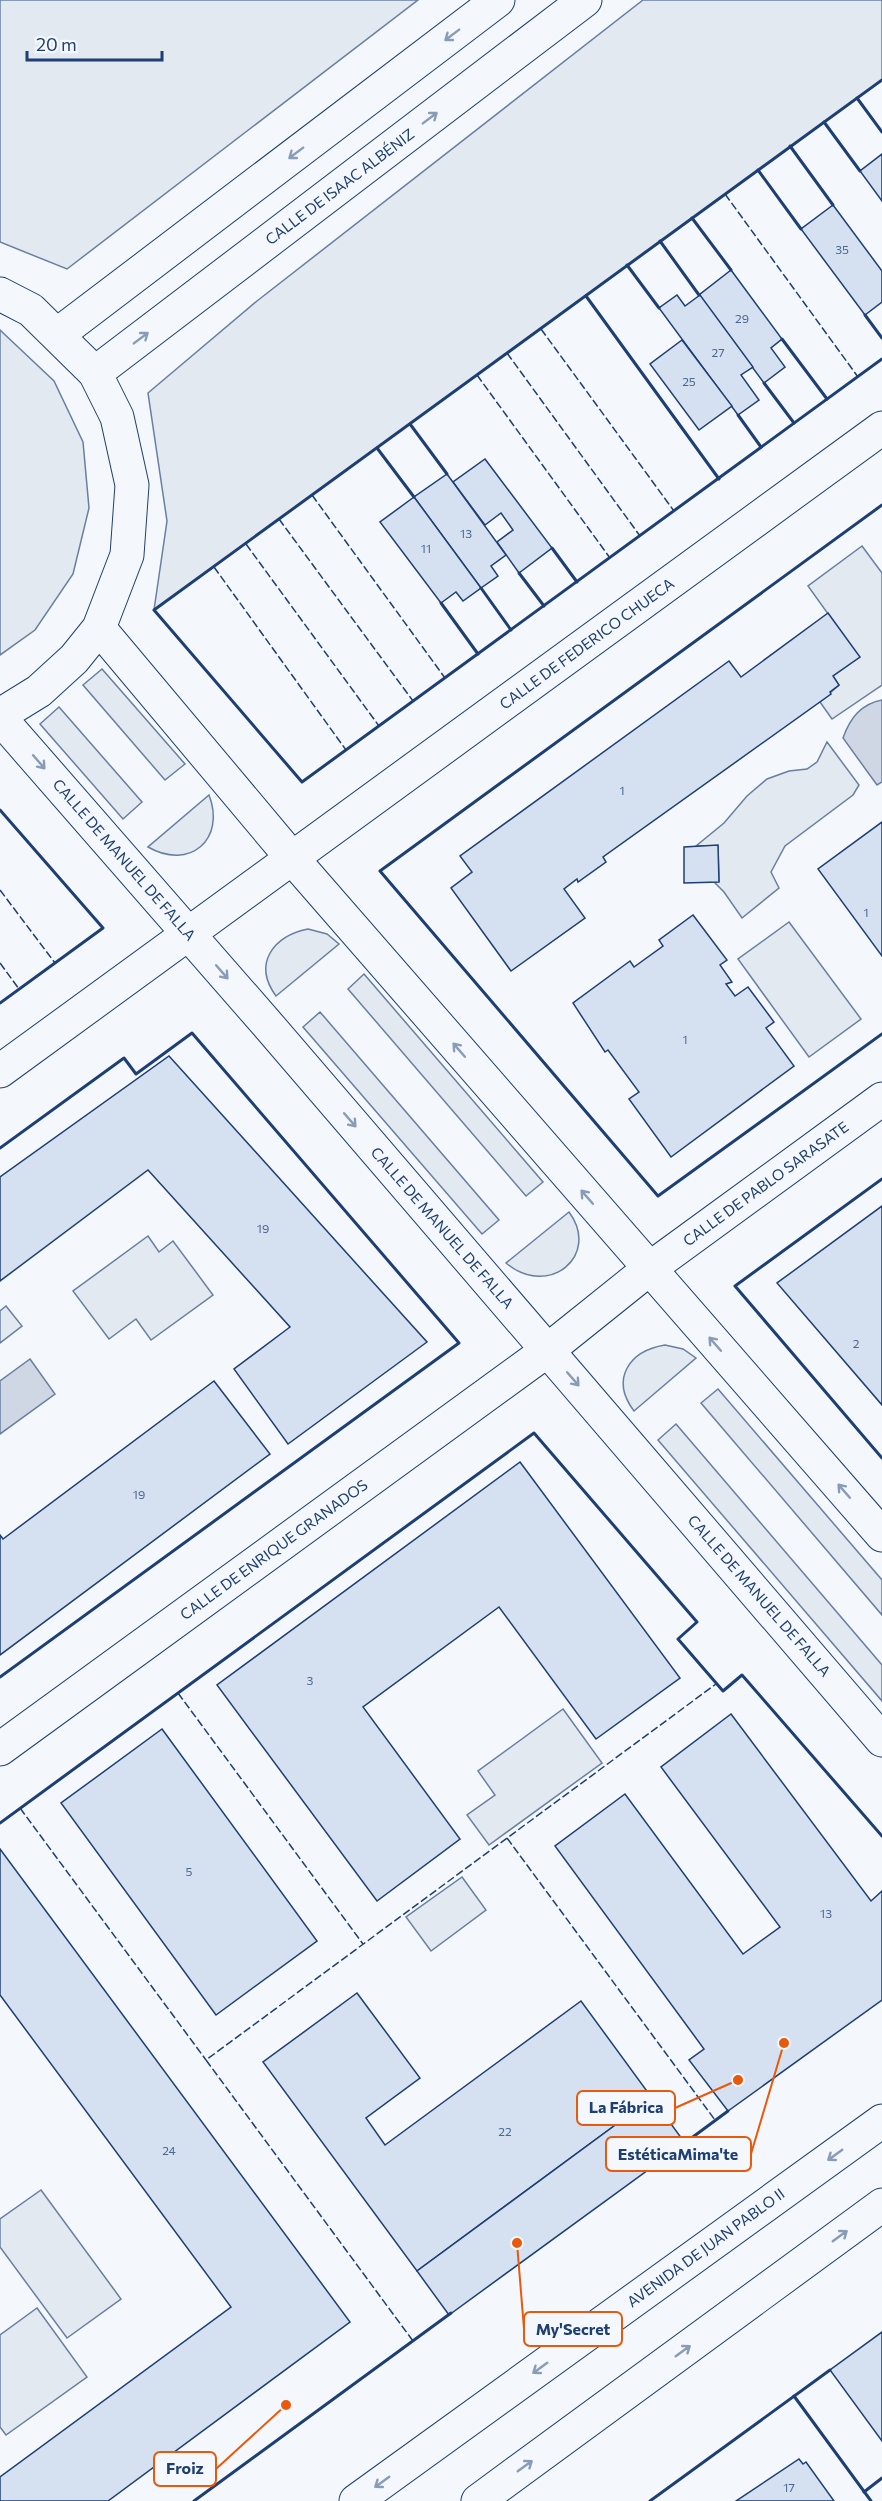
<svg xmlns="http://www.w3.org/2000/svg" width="882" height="2501" viewBox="0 0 882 2501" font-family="Commissioner,sans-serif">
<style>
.green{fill:#e3e9f0;stroke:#687fa3;stroke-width:1.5}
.water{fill:#cfd7e4;stroke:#687fa3;stroke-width:1.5}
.building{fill:#d5e0f0;stroke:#1d3f73;stroke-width:1.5}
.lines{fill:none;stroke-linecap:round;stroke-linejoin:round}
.minor-casing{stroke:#1d3f73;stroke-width:35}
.minor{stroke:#f4f7fb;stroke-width:33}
.fence{stroke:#1d3f73;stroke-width:1.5;stroke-dasharray:8 3;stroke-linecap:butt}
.wall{stroke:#1d3f73;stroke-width:3}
.oneway{stroke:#889bb7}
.labels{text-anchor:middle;stroke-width:4.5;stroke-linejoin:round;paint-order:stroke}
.number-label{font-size:12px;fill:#4b6792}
.street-label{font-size:15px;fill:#1d3f73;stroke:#f4f7fb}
.leader{fill:none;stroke:#e8590c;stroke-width:2}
.callout-dot{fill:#e8590c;stroke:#f4f7fb;stroke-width:2}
.callout{fill:#f4f7fb;stroke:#e8590c;stroke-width:2}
.callout-label{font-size:16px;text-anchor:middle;font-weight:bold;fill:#1d3f73}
</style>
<rect width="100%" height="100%" fill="#f4f7fb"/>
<!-- green -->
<g class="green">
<polygon points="0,0 418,0 67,269 0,242"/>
<polygon points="643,0 882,0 882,80 154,610 167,521 148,393 257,301"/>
<polygon points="0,330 54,381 83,442 89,508 73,574 35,630 0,655"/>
<polygon points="862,546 882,573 882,685 832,719 820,702 839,685 833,676 859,657 808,586"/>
<polygon points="102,669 185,764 165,780 83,685"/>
<polygon points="59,707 142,802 123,819 40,724"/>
<polygon points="827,742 859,785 853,795 785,846 771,872 779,888 742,918 724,892 714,882 719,881 718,846 696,846 724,823 747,796 767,779 789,771 807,769 817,762"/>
<path d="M209 795C226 839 190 871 148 847Z"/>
<polygon points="789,922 861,1019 809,1057 738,959"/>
<path d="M308 929 327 934 339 944 276 996C252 963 274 936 308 929Z"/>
<polygon points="364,974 543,1182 526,1196 348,989"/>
<polygon points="320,1012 499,1220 482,1234 303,1027"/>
<path d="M569 1212C601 1255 549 1299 506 1263Z"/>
<polygon points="148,1236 159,1252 173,1241 213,1295 151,1340 136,1319 109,1339 73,1291"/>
<polygon points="6,1306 22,1326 0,1343 0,1311"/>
<path d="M665 1345 683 1349 696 1358 634 1411C610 1379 629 1351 665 1345Z"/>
<polygon points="718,1389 882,1580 882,1615 701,1403"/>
<polygon points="676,1424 882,1665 882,1701 658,1440"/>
<polygon points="563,1709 602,1763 489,1845 467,1815 495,1795 478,1771"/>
<polygon points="462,1877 486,1910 431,1951 406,1917"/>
<polygon points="41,2190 121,2299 67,2338 0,2247 0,2219"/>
<polygon points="37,2308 87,2377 6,2435 0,2427 0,2335"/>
</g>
<!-- water -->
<g class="water">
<path d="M882 700V782L877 785 843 738C850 718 861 704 882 700Z"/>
<polygon points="30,1359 55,1394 0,1434 0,1381"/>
</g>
<!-- building -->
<g class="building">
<polygon points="882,154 882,201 860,171"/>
<polygon points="833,205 882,271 882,302 865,315 801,229"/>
<polygon points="731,270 782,339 771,348 785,367 764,383 699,295"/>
<polygon points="677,295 685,306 700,295 753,367 741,375 759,400 738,415 659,308"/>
<polygon points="682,340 732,406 699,430 650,364"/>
<polygon points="485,459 552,548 519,573 497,542 513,530 501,513 485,525 453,482"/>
<polygon points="447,474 506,555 491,566 498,576 481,588 414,497"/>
<polygon points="414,497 481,588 463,601 456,592 441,603 380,522"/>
<polygon points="828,613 860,657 833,676 839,685 830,692 831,694 603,857 606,862 578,882 577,879 564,889 585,918 511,971 451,888 472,872 460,856 729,661 741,677"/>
<polygon points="882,822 882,956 818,869"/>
<polygon points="718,845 719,882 684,883 684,847"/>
<polygon points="693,915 727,960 720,965 732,982 726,984 735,996 748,987 774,1022 766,1028 794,1066 671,1157 629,1099 639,1092 608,1050 605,1052 573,1003 630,961 634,967 663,946 659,940"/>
<polygon points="169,1056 427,1342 288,1444 234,1369 290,1327 148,1170 0,1281 0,1177"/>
<polygon points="882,1206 882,1405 777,1283"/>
<polygon points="214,1381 270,1454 0,1655 0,1535 3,1539"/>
<polygon points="520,1462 680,1678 596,1739 499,1607 363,1707 460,1839 377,1901 217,1685"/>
<polygon points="731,1714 871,1901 882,1891 882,2000 728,2111 689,2060 704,2049 555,1846 625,1794 743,1954 780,1927 661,1767"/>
<polygon points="162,1729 317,1941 216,2015 61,1803"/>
<polygon points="0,1849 350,2322 108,2501 0,2501 0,2477 231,2307 0,1995"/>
<polygon points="357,1993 420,2078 366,2118 385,2145 581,2001 652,2098 417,2271 263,2062"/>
<polygon points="652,2098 685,2143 449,2315 417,2271"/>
<polygon points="882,2332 882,2441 830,2370"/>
<polygon points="799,2459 803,2464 806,2462 834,2501 736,2501"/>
</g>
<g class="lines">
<defs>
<g id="minor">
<polyline points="0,294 31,310 95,373 117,417 132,485 127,555 99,628 74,659 39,691 0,715"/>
<polyline points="57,335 498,0"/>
<polyline points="95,373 585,0"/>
<polyline points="99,628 292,858 882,1535"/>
<polyline points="0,718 268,1025 882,1740"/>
<polyline points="0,1071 882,428"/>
<polyline points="0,1749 548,1350 649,1269 882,1099"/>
<polyline points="356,2501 882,2121"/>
<polyline points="478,2501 882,2205"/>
</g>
</defs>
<!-- minor casing -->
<use href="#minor" class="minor-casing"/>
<!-- minor -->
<use href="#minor" class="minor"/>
<!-- fence -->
<g class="fence">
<polyline points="725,194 858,377"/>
<polyline points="541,329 674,511"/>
<polyline points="507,353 640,536"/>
<polyline points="477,375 610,558"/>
<polyline points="312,495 445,678"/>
<polyline points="279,519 413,701"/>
<polyline points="246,544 379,726"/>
<polyline points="214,567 346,750"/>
<polyline points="0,890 55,963"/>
<polyline points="0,963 19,989"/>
<polyline points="178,1693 363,1944"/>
<polyline points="20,1808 206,2060"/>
<polyline points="507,1838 715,2120"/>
<polyline points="413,2341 206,2060 716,1684"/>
</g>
<!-- wall -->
<g class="wall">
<polyline points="882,80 154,610 302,782 882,359"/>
<polyline points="857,98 882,132"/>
<polyline points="824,122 860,171"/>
<polyline points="790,146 833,205"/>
<polyline points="758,170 801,229"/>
<polyline points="692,218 731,270"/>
<polyline points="660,241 699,295"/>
<polyline points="627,265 659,308"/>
<polyline points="586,296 719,479"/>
<polyline points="865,315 882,338"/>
<polyline points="782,339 827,399"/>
<polyline points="764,383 794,423"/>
<polyline points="738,415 761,447"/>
<polyline points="410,424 447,474"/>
<polyline points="377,448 414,497"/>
<polyline points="882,505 380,871 658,1196 882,1034"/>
<polyline points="552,548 577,582"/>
<polyline points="519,573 544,606"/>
<polyline points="481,588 511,630"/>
<polyline points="441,603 478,654"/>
<polyline points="0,810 103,928 0,1003"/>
<polyline points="0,1148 124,1058 136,1074 192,1033 459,1343 0,1677"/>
<polyline points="882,1179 735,1286 882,1458"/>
<polyline points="0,1823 534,1433 697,1622 678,1639 723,1691 742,1675 882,1836"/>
<polyline points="682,2145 728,2111"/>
<polyline points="794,2396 871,2501"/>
<polyline points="864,2492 882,2478"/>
<polyline points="194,2501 451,2313"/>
<polyline points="650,2501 830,2370"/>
</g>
</g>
<!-- one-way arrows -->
<defs><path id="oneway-shaft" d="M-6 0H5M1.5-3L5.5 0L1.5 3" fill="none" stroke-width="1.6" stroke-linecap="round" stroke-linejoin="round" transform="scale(1.5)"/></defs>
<g class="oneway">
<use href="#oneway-shaft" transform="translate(452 35) rotate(143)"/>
<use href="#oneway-shaft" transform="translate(430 118) rotate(-37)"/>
<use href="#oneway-shaft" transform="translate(296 153) rotate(143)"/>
<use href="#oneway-shaft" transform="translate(141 338) rotate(-37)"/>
<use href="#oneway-shaft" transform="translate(39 762) rotate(49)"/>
<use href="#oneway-shaft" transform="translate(222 972) rotate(49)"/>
<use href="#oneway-shaft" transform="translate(459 1050) rotate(-131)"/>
<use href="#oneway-shaft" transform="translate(350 1120) rotate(49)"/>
<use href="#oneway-shaft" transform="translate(587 1197) rotate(-131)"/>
<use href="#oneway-shaft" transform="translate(715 1344) rotate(-131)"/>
<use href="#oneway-shaft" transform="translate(573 1379) rotate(49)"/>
<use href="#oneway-shaft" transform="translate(844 1491) rotate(-131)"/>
<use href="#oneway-shaft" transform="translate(835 2155) rotate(144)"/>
<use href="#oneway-shaft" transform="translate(840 2236) rotate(-36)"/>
<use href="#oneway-shaft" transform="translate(683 2351) rotate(-36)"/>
<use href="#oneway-shaft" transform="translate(540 2368) rotate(144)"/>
<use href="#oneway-shaft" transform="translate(525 2466) rotate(-36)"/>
<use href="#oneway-shaft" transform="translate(382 2482) rotate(144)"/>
</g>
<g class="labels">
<!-- number labels -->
<g class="number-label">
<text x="842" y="254">35</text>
<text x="742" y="323">29</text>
<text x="718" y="357">27</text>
<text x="689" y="386">25</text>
<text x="466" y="538">13</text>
<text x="426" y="553">11</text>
<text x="622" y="795">1</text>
<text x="866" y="917">1</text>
<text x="685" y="1044">1</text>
<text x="263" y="1233">19</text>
<text x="856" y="1348">2</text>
<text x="139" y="1499">19</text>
<text x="310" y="1685">3</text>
<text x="189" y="1876">5</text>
<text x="826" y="1918">13</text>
<text x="505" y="2136">22</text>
<text x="169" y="2155">24</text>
<text x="789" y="2492">17</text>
</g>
<!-- street labels -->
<g class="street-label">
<text transform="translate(340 187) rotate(-37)" y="5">CALLE DE ISAAC ALBÉNIZ</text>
<text transform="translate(587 644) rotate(-36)" y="5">CALLE DE FEDERICO CHUECA</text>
<text transform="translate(124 860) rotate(49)" y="5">CALLE DE MANUEL DE FALLA</text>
<text transform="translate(766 1184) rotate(-36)" y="5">CALLE DE PABLO SARASATE</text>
<text transform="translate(442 1228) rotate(49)" y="5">CALLE DE MANUEL DE FALLA</text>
<text transform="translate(274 1550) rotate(-36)" y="5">CALLE DE ENRIQUE GRANADOS</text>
<text transform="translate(759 1596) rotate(49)" y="5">CALLE DE MANUEL DE FALLA</text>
<text transform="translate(706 2248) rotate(-36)" y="5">AVENIDA DE JUAN PABLO II</text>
</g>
</g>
<!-- callouts -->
<path class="leader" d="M738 2080L675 2108M784 2043L751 2154M517 2243L524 2329M286 2405L216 2469"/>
<g class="callout-dot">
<circle cx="738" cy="2080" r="6"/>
<circle cx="784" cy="2043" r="6"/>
<circle cx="517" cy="2243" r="6"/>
<circle cx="286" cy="2405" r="6"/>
</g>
<g class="callout">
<rect x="577" y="2091" width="98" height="34" rx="6"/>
<rect x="606" y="2137" width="145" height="34" rx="6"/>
<rect x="524" y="2312" width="98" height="34" rx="6"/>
<rect x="154" y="2452" width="62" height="34" rx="6"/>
</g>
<g class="callout-label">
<text x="626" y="2113">La Fábrica</text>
<text x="678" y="2160">EstéticaMima'te</text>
<text x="573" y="2335">My'Secret</text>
<text x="185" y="2474">Froiz</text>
</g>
<!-- scale -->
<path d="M27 51v9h135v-9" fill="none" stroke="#1d3f73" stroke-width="3"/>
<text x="36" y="51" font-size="18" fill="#1d3f73" stroke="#f4f7fb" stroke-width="4.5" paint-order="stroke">20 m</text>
</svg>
